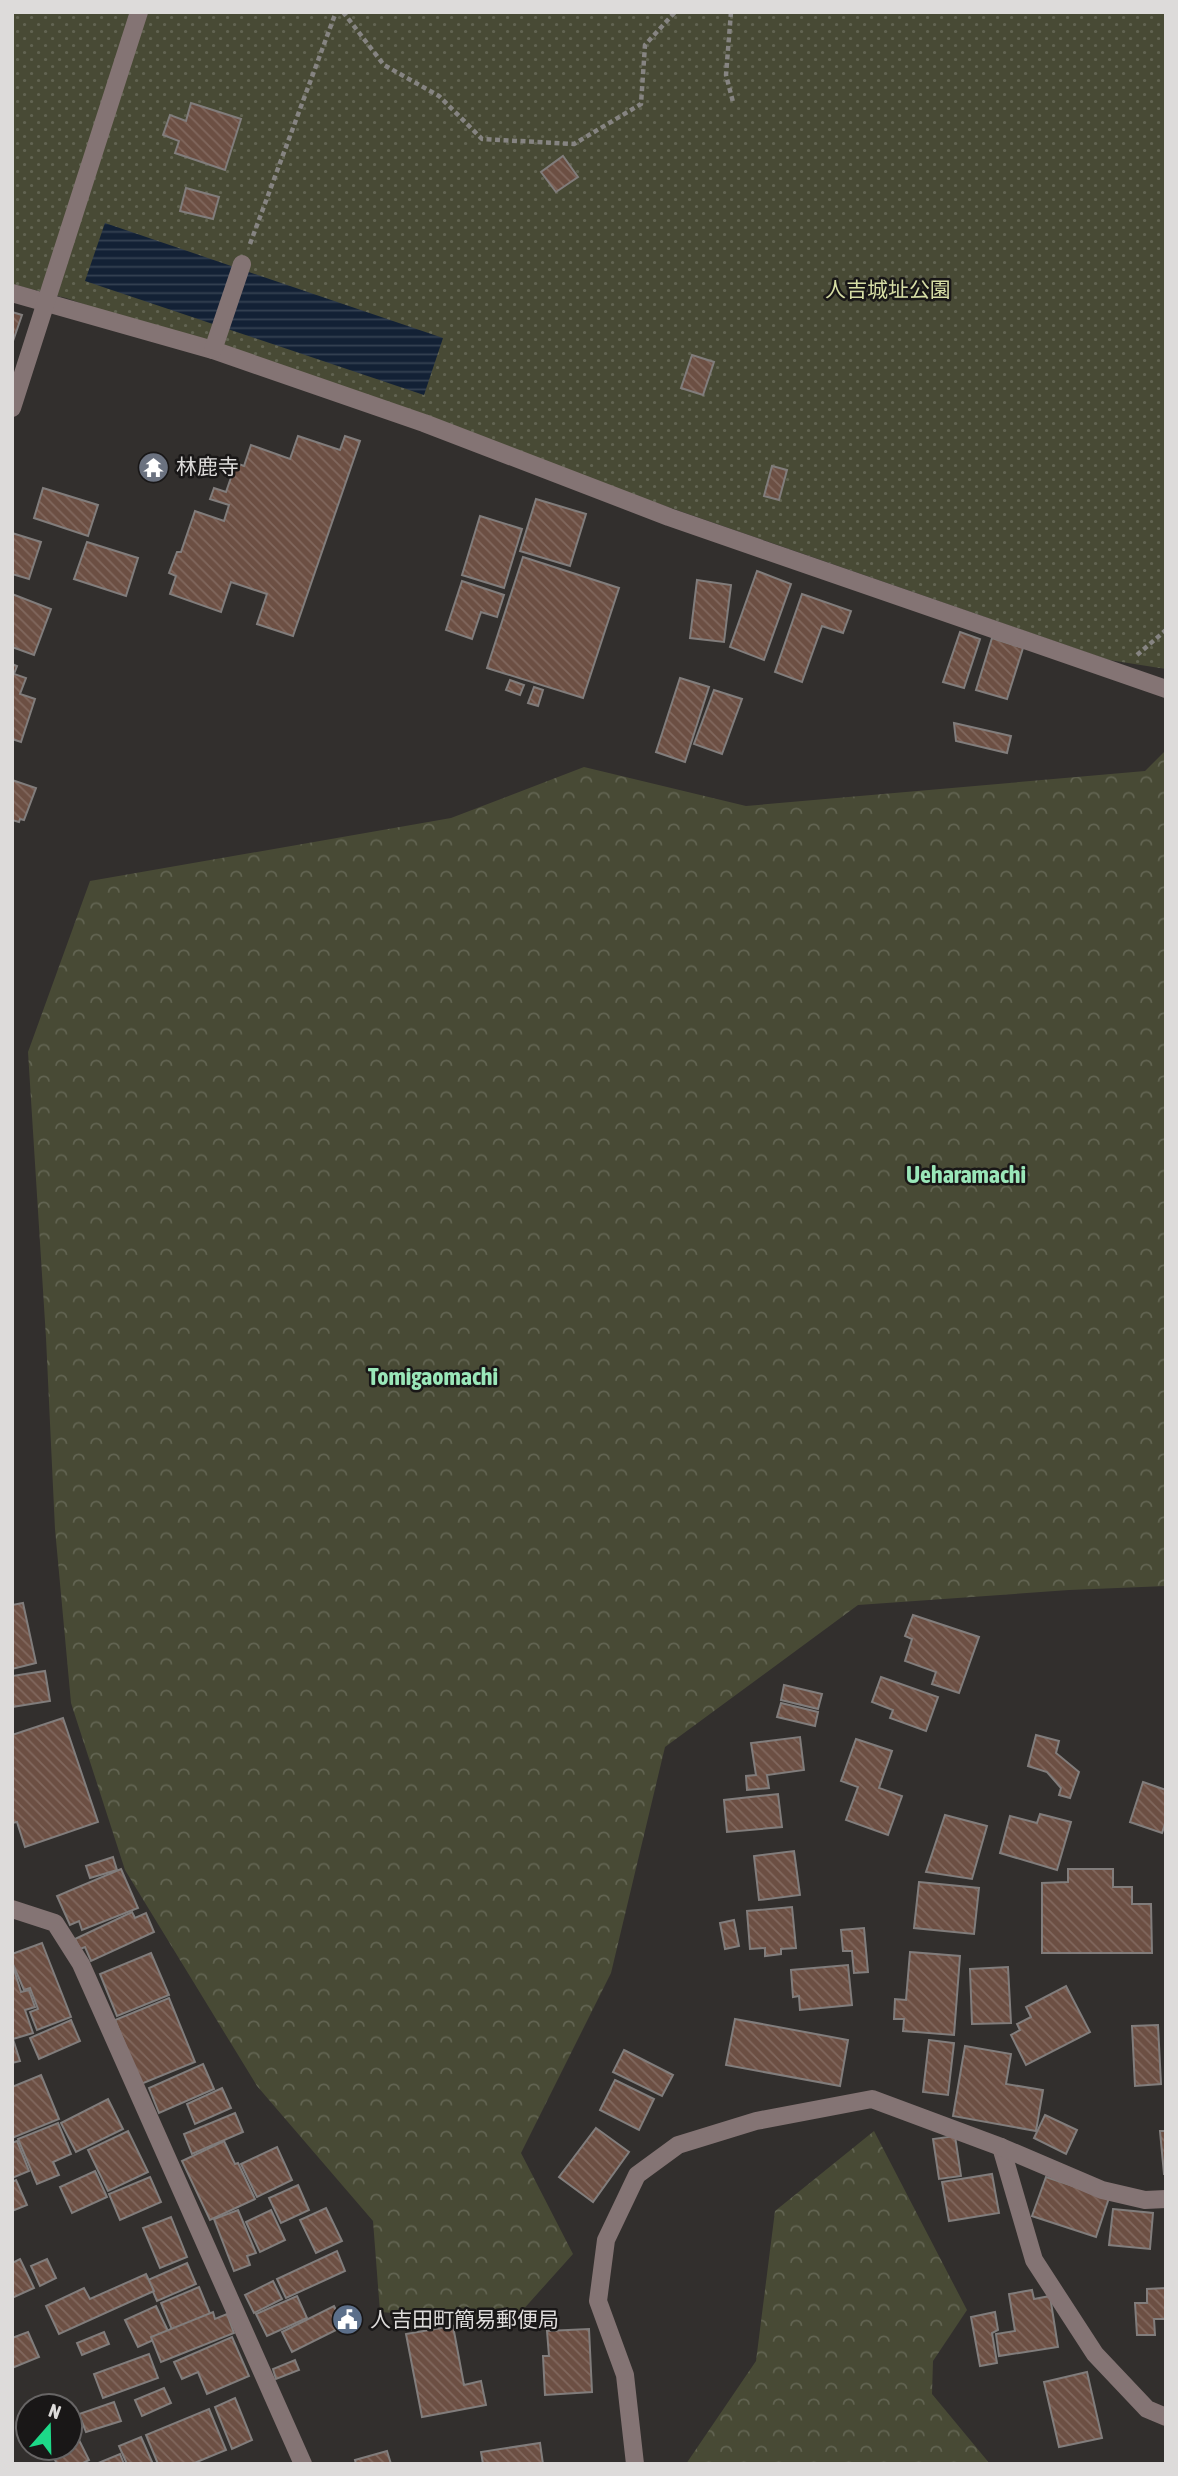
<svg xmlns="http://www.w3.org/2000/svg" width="1178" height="2476" viewBox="0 0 1178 2476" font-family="'Asap Condensed','Noto Sans JP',sans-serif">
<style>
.forest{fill:url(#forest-crowns)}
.park{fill:url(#park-dots)}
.water{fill:url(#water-rules)}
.building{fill:url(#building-back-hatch);stroke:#817d7c;stroke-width:2}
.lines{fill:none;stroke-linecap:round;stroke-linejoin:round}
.path{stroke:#868482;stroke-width:4.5;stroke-dasharray:5 3.5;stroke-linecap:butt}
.minor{stroke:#847474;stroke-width:18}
.labels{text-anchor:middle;stroke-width:5;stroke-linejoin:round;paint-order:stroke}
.park-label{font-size:21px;fill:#d6dda5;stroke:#191717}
.poi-label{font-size:21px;fill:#dddbda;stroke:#191717;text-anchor:start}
.quarter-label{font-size:24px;font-weight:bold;fill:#9ae7b9;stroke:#191717}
</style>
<defs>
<pattern id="forest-crowns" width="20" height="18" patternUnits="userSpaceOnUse" patternTransform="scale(1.75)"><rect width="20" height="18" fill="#484a35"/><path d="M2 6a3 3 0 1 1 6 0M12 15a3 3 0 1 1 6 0" fill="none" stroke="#626452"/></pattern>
<pattern id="park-dots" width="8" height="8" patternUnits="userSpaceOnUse" patternTransform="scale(1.75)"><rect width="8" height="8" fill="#484a35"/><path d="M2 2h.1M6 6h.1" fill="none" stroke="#626452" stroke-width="1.8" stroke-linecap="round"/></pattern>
<pattern id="water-rules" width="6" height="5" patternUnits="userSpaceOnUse" patternTransform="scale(1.75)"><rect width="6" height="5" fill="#132135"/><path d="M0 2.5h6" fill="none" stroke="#354152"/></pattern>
<pattern id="building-back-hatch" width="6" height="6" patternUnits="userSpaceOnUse" patternTransform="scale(1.75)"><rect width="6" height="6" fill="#6c4f43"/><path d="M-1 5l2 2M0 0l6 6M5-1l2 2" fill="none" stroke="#81685e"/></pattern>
</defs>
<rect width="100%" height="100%" fill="#322f2d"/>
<!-- forest -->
<g class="forest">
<polygon points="1166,750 1166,1586 1069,1590 858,1605 665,1747 611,1973 521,2153 573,2254 512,2322 380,2312 373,2221 257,2086 125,1870 71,1703 55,1529 46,1338 28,1052 90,881 451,818 584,767 746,806 1145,771"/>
<polygon points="874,2131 967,2310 933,2361 932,2394 990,2464 686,2464 756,2361 775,2211"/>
</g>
<!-- park -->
<polygon class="park" points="12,12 1166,12 1166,669 1109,660 66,298 12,284"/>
<!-- water -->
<polygon class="water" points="105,223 443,338 424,395 85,281"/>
<!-- building -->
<g class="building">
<polygon points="191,103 241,119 225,170 175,153 179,141 163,135 170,115 186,121"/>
<polygon points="563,156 578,177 556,192 541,172"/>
<polygon points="186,188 219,197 213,219 180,211"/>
<polygon points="12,312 22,315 12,344"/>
<polygon points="692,355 714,362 703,395 681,388"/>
<polygon points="298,436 340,450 345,436 360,441 293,636 257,624 267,594 231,582 221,612 170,594 176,576 169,573 177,552 181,552 195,511 224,521 229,505 210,499 214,488 226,492 236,463 244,466 251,445 290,459"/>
<polygon points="772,466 787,470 779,500 764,496"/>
<polygon points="43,488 98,505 88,536 34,518"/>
<polygon points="536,499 586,514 570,566 520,551"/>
<polygon points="480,516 522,529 504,588 462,575"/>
<polygon points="12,533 41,542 29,579 12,574"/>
<polygon points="87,542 138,558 126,596 74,579"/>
<polygon points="523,557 619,588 583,698 487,668"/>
<polygon points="757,571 791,584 764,660 730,647"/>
<polygon points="697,580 731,585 724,642 690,638"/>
<polygon points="462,581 504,595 497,617 481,612 472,639 446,630"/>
<polygon points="12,594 51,609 34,655 12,647"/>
<polygon points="802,594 851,611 843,633 822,626 802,682 775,672"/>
<polygon points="960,632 980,639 964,688 943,682"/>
<polygon points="992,638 1023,648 1007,699 976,690"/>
<polygon points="12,664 17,666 14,674 26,678 20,694 35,699 21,742 12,739"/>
<polygon points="680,678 709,687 685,762 656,752"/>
<polygon points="510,680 524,685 520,695 506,690"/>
<polygon points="534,687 543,690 538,706 528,703"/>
<polygon points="714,690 742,699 722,754 694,744"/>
<polygon points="954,723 1011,736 1007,753 956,741"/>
<polygon points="12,780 36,788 24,820 20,819 19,822 12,820"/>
<polygon points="23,1603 36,1663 12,1669 12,1605"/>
<polygon points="913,1615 979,1637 959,1693 932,1684 936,1672 905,1661 912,1639 905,1636"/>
<polygon points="45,1671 50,1701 12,1707 12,1676"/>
<polygon points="881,1677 938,1697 926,1731 890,1718 893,1710 872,1702"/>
<polygon points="784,1685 822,1694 818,1709 781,1700"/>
<polygon points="781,1703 818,1712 815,1726 777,1717"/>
<polygon points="63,1718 98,1822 25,1847 17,1822 12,1823 12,1735"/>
<polygon points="1036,1735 1059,1741 1056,1753 1079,1772 1070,1798 1059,1795 1061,1788 1047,1772 1028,1766"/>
<polygon points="800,1737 804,1770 767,1775 769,1788 747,1790 746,1776 756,1775 751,1743"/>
<polygon points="856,1739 892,1751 879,1788 902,1796 888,1835 846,1820 858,1787 841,1781"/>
<polygon points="1143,1782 1166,1790 1166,1821 1162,1833 1130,1822"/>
<polygon points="778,1794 782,1827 727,1832 724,1800"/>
<polygon points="1040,1814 1071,1822 1057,1870 1000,1853 1010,1816 1037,1823"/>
<polygon points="945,1815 987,1826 972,1879 926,1872"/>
<polygon points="794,1851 800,1895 759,1900 754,1856"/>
<polygon points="113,1857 117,1870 90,1878 86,1866"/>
<polygon points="121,1869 138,1908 82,1930 79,1921 70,1925 57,1896"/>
<polygon points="1068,1869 1113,1869 1113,1887 1132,1887 1132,1904 1151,1904 1152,1953 1042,1953 1042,1883 1068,1882"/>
<polygon points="919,1882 979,1888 974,1934 914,1928"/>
<polygon points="792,1907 796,1948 781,1949 781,1954 765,1956 765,1948 750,1949 747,1911"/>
<polygon points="132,1912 135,1918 146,1913 154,1932 91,1961 85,1947 80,1949 75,1939"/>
<polygon points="734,1920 739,1946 725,1949 720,1923"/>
<polygon points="864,1928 868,1972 854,1973 852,1951 843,1951 841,1930"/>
<polygon points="42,1943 71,2017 37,2030 30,2012 38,2009 30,1988 24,1990 12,1962 12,1954"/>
<polygon points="910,1952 960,1956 954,2035 903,2031 904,2019 894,2019 895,1999 906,2000"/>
<polygon points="151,1953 169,1995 117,2016 100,1974"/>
<polygon points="12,1963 21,1992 29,1990 35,2007 25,2010 33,2033 13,2039 20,2061 12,2063"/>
<polygon points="848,1965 852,2005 800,2010 799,1996 793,1997 791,1970"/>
<polygon points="1008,1967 1011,2023 972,2024 970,1969"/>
<polygon points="1066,1986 1090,2032 1026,2065 1011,2035 1020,2030 1017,2024 1031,2017 1026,2007"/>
<polygon points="169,1998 195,2062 141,2084 115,2020"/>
<polygon points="735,2019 848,2040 840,2086 726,2065"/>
<polygon points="71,2020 80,2041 39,2059 30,2038"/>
<polygon points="1158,2025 1161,2084 1135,2086 1132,2026"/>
<polygon points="929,2040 954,2043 948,2095 923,2092"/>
<polygon points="965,2046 1011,2054 1006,2084 1043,2090 1036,2131 953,2116"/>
<polygon points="624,2050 673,2075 662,2096 613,2072"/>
<polygon points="203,2064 214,2089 159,2113 149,2088"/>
<polygon points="41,2075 59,2119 12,2138 12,2087"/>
<polygon points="615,2080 654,2099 639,2130 600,2110"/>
<polygon points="222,2088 231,2108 195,2124 187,2104"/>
<polygon points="108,2099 123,2129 76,2152 61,2123"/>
<polygon points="235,2113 243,2132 192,2154 184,2134"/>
<polygon points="1045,2115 1077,2130 1066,2154 1034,2138"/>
<polygon points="58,2123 71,2154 53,2162 59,2175 37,2184 18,2139"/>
<polygon points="596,2128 629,2152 593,2202 559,2177"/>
<polygon points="128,2131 148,2172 108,2191 88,2150"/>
<polygon points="1160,2131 1166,2131 1166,2174 1164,2174"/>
<polygon points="955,2136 961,2176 939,2179 933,2139"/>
<polygon points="17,2141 29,2171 12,2178 12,2143"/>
<polygon points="224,2141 235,2164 238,2163 255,2199 210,2220 182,2161"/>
<polygon points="277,2147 292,2180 257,2197 241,2164"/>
<polygon points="95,2171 107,2197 72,2213 60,2187"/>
<polygon points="992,2174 999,2213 949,2221 942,2182"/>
<polygon points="150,2177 161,2202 120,2220 109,2194"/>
<polygon points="1046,2177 1109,2198 1096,2237 1032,2216"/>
<polygon points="16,2180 27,2205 12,2211 12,2182"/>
<polygon points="298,2185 309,2210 281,2223 269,2198"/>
<polygon points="326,2208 342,2241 316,2253 300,2220"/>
<polygon points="1113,2209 1153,2213 1150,2249 1109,2245"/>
<polygon points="238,2210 256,2253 247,2256 250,2265 234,2271 214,2219"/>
<polygon points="271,2210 285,2240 260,2252 246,2222"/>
<polygon points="171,2217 187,2257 160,2268 143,2228"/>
<polygon points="337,2251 345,2271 286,2298 277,2279"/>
<polygon points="20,2259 34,2288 12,2298 12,2263"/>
<polygon points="47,2259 56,2278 40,2286 31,2266"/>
<polygon points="187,2263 196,2284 157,2301 148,2280"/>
<polygon points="146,2274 154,2291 59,2334 46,2306 84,2288 90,2299"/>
<polygon points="273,2281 282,2299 254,2313 245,2295"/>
<polygon points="199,2287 211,2316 173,2332 161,2303"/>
<polygon points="1166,2288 1166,2319 1154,2319 1155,2335 1137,2335 1135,2303 1147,2303 1147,2289"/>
<polygon points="1032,2290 1034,2299 1050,2296 1058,2347 999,2356 996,2334 1015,2331 1009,2294"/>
<polygon points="297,2296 307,2318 267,2336 256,2314"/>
<polygon points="156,2306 169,2333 138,2347 125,2320"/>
<polygon points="334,2306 344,2326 292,2352 282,2332"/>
<polygon points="213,2312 215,2319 227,2314 234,2333 161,2362 151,2337"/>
<polygon points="995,2312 998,2330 992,2333 997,2363 980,2366 971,2317"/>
<polygon points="453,2326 464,2385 481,2381 486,2405 422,2417 406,2334"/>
<polygon points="589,2329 592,2392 545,2395 543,2356 549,2356 547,2331"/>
<polygon points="28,2332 39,2357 12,2368 12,2338"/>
<polygon points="104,2332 109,2344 82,2355 77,2343"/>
<polygon points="232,2337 249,2376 207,2394 198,2372 182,2379 174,2362"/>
<polygon points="149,2354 158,2378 103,2398 94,2374"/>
<polygon points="295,2360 299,2370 276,2379 273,2369"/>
<polygon points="1087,2372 1102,2438 1059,2447 1044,2382"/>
<polygon points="164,2388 171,2403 142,2416 135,2400"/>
<polygon points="235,2398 252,2440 232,2449 215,2407"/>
<polygon points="114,2402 121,2421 86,2432 79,2414"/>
<polygon points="209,2409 226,2450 192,2464 158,2464 146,2435"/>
<polygon points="141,2437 153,2464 127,2464 119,2446"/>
<polygon points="79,2440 89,2460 81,2464 57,2464 52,2454 64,2448 70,2448 70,2445"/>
<polygon points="540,2443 543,2464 483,2464 481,2452"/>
<polygon points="387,2451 391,2464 356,2464 355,2460"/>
<polygon points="120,2454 124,2464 96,2464"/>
</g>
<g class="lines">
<!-- path -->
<g class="path">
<polyline points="343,12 384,65 439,96 482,139 574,144 641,104 645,45 675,12"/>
<polyline points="731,12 726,75 733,102"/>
<polyline points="250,244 336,12"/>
<polyline points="1137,655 1166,630"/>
</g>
<!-- minor -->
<g class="minor">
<polyline points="12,293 213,350 424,423 669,517 1166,689"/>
<polyline points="213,350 242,264"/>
<polyline points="12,408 139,12"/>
<polyline points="12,1909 55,1923 81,1964 303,2464"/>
<polyline points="1001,2147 1034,2260 1095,2354 1147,2409 1166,2417"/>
<polyline points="635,2464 625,2375 598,2301 606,2240 637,2175 678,2145 756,2121 872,2099 1001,2147 1102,2190 1145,2200 1166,2199"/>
</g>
</g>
<!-- icons -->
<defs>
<symbol id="temple-disc" viewBox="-11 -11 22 22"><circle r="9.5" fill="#6b7280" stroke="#191717"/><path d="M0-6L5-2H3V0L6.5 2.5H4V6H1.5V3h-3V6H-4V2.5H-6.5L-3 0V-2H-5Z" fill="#fff"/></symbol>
<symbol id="civic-disc" viewBox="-11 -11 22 22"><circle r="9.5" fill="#5c6f8a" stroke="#191717"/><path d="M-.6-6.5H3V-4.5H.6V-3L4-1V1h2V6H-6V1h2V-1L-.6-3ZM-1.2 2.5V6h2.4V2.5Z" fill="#fff"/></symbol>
</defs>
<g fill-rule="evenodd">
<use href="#temple-disc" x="136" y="450" width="35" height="35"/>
<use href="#civic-disc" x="330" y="2302" width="35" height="35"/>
</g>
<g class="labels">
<!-- park labels -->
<g class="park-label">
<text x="888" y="297">人吉城址公園</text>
</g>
<!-- poi labels -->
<g class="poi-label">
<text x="176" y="474">林鹿寺</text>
<text x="370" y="2327">人吉田町簡易郵便局</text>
</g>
<!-- quarter labels -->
<g class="quarter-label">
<text x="966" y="1183">Ueharamachi</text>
<text x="433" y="1385">Tomigaomachi</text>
</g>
</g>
<!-- border -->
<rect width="1178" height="2476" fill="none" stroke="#dddbda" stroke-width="28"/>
<!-- north arrow -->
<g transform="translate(49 2427) rotate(20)"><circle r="33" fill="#191717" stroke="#676565" stroke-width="2"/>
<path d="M0-5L12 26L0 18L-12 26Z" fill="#1dd988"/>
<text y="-10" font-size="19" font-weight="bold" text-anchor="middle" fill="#dddbda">N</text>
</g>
</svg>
